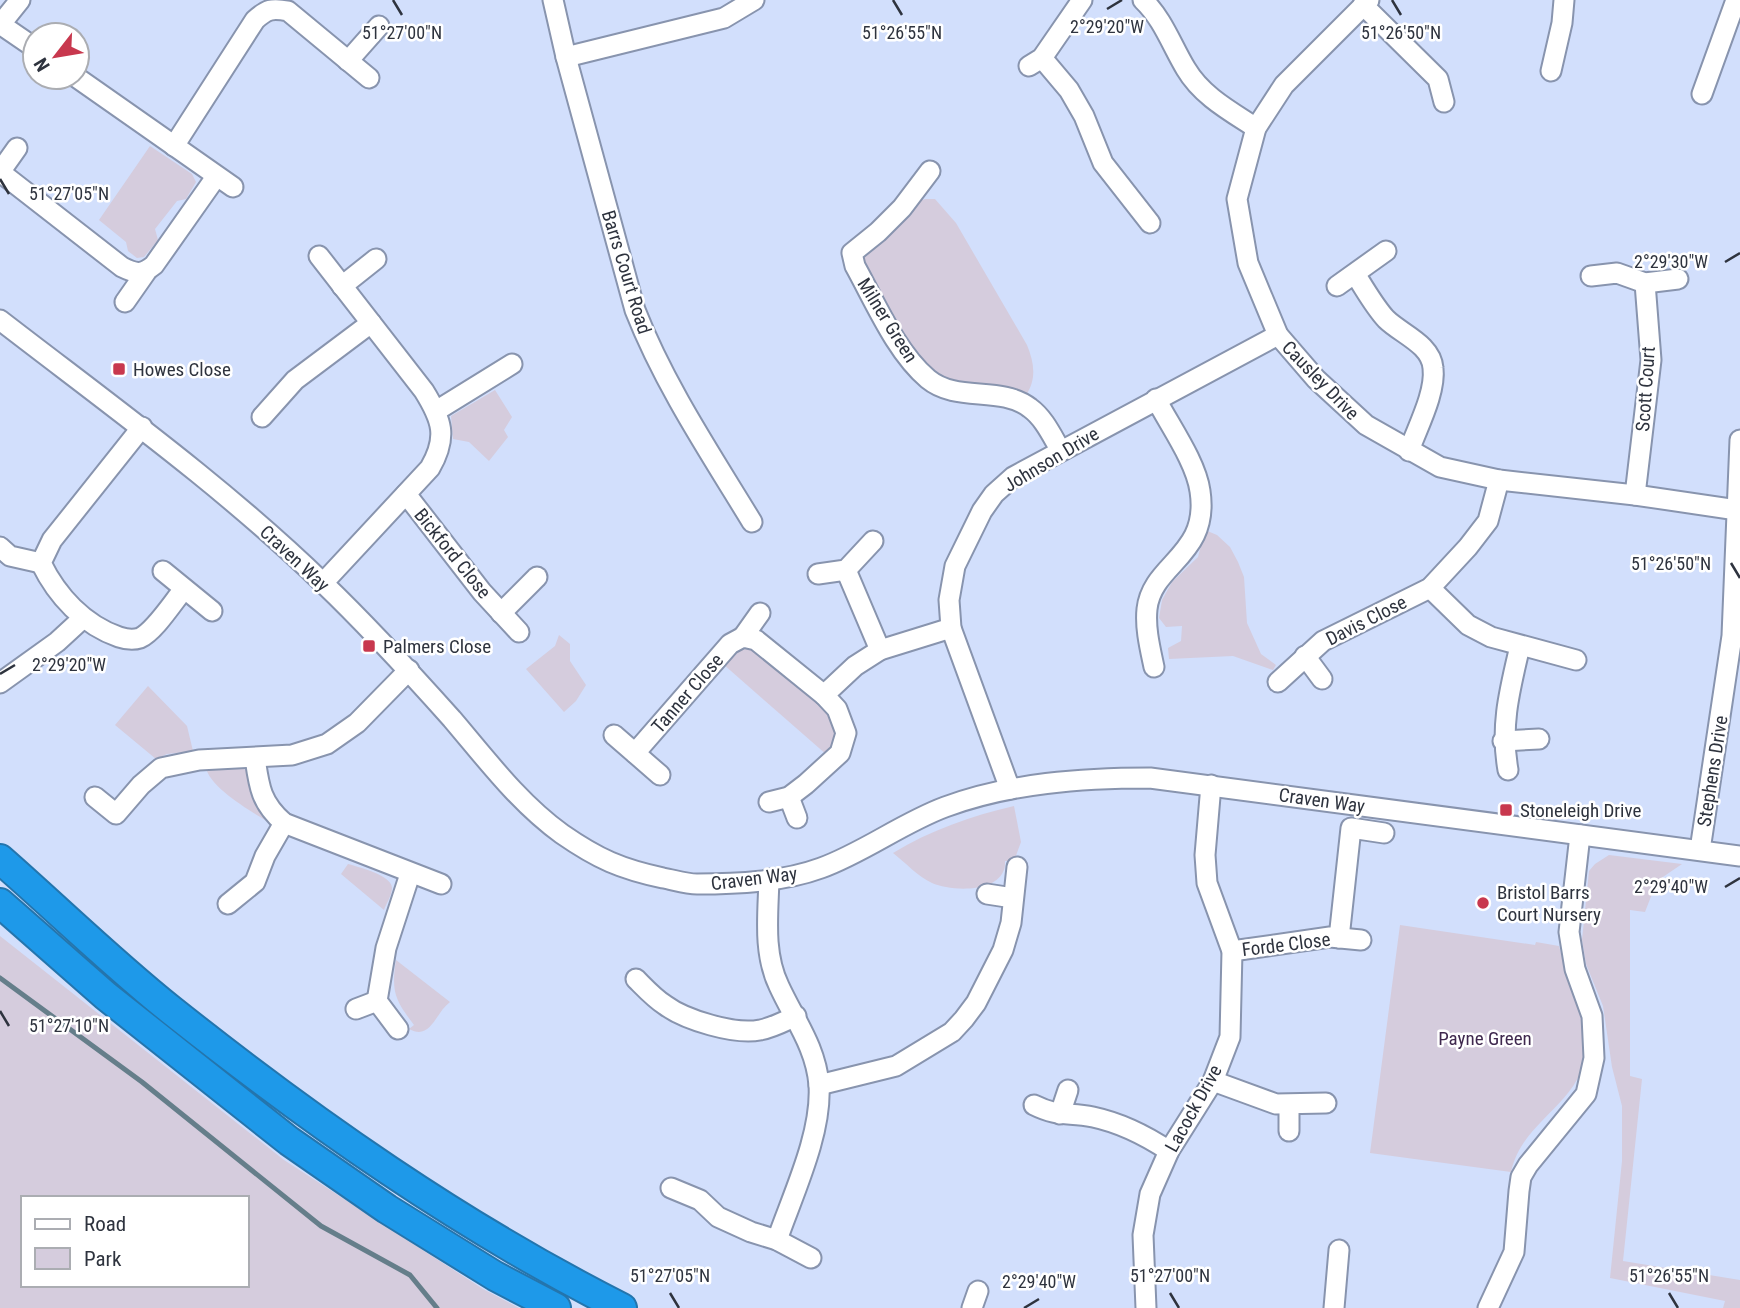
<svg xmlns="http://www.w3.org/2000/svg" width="1740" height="1308" viewBox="0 0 1740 1308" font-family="'Roboto Condensed',sans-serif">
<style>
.green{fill:#d5ccdd;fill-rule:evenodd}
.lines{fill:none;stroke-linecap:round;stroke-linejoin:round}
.stream{stroke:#657e8a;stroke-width:5}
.minor-casing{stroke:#8894ae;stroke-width:23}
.highway-casing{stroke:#2475ad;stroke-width:32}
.minor{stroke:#fff;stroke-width:19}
.highway{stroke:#1e99e9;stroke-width:28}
.ticks{fill:none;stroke:#2e333e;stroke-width:2.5}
.poi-dot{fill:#c8384e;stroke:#fff;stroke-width:2.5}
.labels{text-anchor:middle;stroke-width:5;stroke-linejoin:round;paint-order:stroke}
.street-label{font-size:19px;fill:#2e333e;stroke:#fff}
.poi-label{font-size:19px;fill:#2e333e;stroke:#fff;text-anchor:start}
.park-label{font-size:19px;fill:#3f284e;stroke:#fff}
.ticks-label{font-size:18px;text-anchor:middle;fill:#2e333e;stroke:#fff;stroke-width:5;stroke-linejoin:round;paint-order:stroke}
</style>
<rect width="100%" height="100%" fill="#d2dffc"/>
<!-- green -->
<g class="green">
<polygon points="150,146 192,174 196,182 186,199 177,201 155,229 158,240 144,257 137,258 128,251 126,242 99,220"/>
<path d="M925 199H935L956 223 1027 345C1034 362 1037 379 1026 395 994 389 952 390 927 367 911 353 901 330 891 313 881 296 867 279 864 259L868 250 918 202Z"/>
<polygon points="495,390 512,417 504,430 508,437 489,461 469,442 453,439 451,416"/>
<polygon points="1205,530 1217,535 1230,547 1238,562 1244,577 1247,623 1261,654 1276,665 1273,670 1233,656 1169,659 1168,648 1181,641 1182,626 1166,627 1159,618 1162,600 1172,582 1198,557"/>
<polygon points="559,635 570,644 570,661 586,685 576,701 564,712 526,669 555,646"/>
<polygon points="742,647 753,648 834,718 839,734 827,755 723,664 733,652"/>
<polygon points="148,686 187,726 193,751 167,754 156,759 115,725"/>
<path d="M206 767H241L247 771 255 804 267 821C250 811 208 786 206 767Z"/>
<path d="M1014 806 1021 842 1014 861H1005C1005 865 1005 869 1003 872 993 893 950 891 932 883 918 877 905 862 893 853 931 830 971 816 1014 806Z"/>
<polygon points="1609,855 1682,864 1657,881 1645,912 1630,910 1630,1076 1642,1079 1623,1261 1740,1280 1740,1308 1723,1308 1725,1301 1610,1278 1622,1161 1622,1106 1612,1067 1603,1006 1586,964 1582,940 1589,871 1595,864"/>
<path d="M348 864C358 867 392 875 392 888 392 895 386 904 384 910L341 874Z"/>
<path d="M1400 925 1535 945 1536 942 1559 946C1566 975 1585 1003 1587 1034 1592 1102 1523 1115 1511 1172L1370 1153Z"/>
<path d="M0 936 284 1160 483 1289 519 1308H0ZM23 1198H247V1285H23Z"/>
<path d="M396 960 450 1002C435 1013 431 1041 409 1029L414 1025C395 1000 391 992 396 960Z"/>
</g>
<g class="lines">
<!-- stream -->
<polyline class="stream" points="0,978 142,1082 321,1226 410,1275 437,1308"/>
<defs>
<g id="minor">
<path d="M553 0 566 57 635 310C665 386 710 453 752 522"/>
<path d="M1143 0C1163 19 1172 46 1186 69 1202 96 1230 111 1256 128"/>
<polyline points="1369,0 1284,85 1256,128 1237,199 1248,263 1278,335 1316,379 1366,425 1440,467 1499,480 1635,495 1737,510"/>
<polyline points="1363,5 1438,79 1444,102"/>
<polyline points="0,24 35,48"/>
<polyline points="0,25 20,0"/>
<polyline points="566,57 724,18 754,0"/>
<polyline points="1042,58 1069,90 1084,116 1103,163 1150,223"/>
<polyline points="348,61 379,26"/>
<polyline points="1029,66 1042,58 1082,0"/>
<polyline points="1551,71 1562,23 1564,0"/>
<polyline points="76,77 233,187"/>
<polyline points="1702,94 1736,0"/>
<path d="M174 146 255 20C267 9 272 8 288 11L369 78"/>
<path d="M930 171 902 208 878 232 852 253 855 266C875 302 896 352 928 379 957 403 1000 385 1030 408 1044 418 1052 436 1061 451"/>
<path d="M0 172 122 267C136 274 142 275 154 265L216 177"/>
<polyline points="0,172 17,148"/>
<path d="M319 256 424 391C442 420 448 437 430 468L323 583"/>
<path d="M1355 274C1365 289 1374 306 1386 319 1401 334 1431 344 1433 368 1436 393 1417 428 1409 451"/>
<polyline points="1591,276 1617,273 1645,283 1678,279"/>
<polyline points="342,286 376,259"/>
<polyline points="1337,286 1386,251"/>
<polyline points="125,302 146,272"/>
<path d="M0 320C110 405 223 486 323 583 368 626 410 672 452 719 486 759 519 803 562 834 598 859 621 869 663 878 674 880 686 884 697 884 737 884 783 882 821 868 863 853 902 823 945 807 1010 783 1082 778 1150 778L1740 856"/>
<polyline points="436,411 512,364"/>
<polyline points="262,417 295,380 371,323"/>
<path d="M142 427 52 540 41 563C57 596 84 625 119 637 125 639 134 640 140 638 155 631 173 602 184 589"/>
<polyline points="406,494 482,592 519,632"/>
<polyline points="1635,495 1651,360 1645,283"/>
<polyline points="0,547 10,556 41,563"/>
<polyline points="846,570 880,650"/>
<polyline points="163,571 212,611"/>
<polyline points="818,574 846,570 873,541"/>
<polyline points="1430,588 1468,625 1491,637 1576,660"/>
<polyline points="501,613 537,577"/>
<polyline points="743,637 760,613"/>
<polyline points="1305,656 1322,679"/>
<path d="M1154 667C1150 648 1145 628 1147 609 1152 563 1210 556 1200 491 1196 462 1170 426 1156 399"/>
<polyline points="1278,682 1323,641 1430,588 1468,547 1488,521 1499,480"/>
<polyline points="0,683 57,642 82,619"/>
<polyline points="614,735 660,775"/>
<polyline points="1503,741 1539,739"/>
<polyline points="635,753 730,644 743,637 756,640 824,695 855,666 880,650 951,628"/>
<path d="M255 758C259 787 261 803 284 823L441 884"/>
<path d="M1508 770C1500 725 1510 689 1520 646"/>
<polyline points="1010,789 951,628 949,600 955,566 982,511 994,494 1013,477 1278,335"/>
<polyline points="95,797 116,814 141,785 161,768 199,760 292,755 327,744 357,723 409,670"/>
<polyline points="789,797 797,818"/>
<polyline points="769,802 789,797 806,784 840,753 846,733 837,709 824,695"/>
<polyline points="1700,850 1732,636 1740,440"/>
<path d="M769 879C768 915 763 953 779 986 794 1019 816 1047 819 1085 822 1134 793 1194 777 1240"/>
<polyline points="987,894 1013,898"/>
<polyline points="228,904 255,882 265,856 284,823"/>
<polyline points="1339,938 1351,828 1384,833"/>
<polyline points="1232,951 1330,937 1361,940"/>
<path d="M636 979C645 988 654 998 665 1005 685 1020 735 1035 760 1030 772 1028 785 1021 796 1016"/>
<polyline points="356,1009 377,1001"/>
<polyline points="398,1029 377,1001 386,948 410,874"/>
<polyline points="1213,1081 1276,1104 1326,1103"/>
<polyline points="819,1085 896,1066 952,1032 964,1019 976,1003 1003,950 1011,923 1017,867"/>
<path d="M1034 1105C1058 1117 1068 1112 1093 1117 1121 1123 1145 1135 1169 1151"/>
<polyline points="1289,1106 1289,1131"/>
<polyline points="1060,1114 1068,1090"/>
<polyline points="671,1188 700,1200 718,1217 751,1232 777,1240 811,1258"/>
<polyline points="972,1308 978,1291"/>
<polyline points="1146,1308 1143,1235 1150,1194 1169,1151 1213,1081 1230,1037 1232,951 1207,883 1205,855 1211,785"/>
<polyline points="1334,1308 1339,1250"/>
<polyline points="1488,1308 1514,1252 1519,1191 1521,1177 1528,1165 1586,1094 1594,1058 1592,1016 1575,969 1569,932 1580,835"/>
</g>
<g id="highway">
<path d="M0 859C57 909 112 963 171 1010 312 1122 460 1226 622 1308"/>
<polyline points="0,903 106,996 289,1141 387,1209 495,1276 556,1308"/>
</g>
</defs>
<!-- minor casing -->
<use href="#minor" class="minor-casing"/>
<!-- highway casing -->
<use href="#highway" class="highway-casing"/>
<!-- minor -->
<use href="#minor" class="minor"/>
<!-- highway -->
<use href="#highway" class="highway"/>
</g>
<!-- ticks -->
<path class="ticks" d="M393 0 402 15M893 0 902 15M1392 0 1401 15M1107 9 1122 0M0 179 9 194M1725 262 1740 253M1731 563 1740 578M0 674 15 665M1725 887 1740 878M0 1011 9 1026M670 1293 679 1308M1170 1293 1179 1308M1669 1293 1678 1308M1024 1308 1039 1299"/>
<!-- markers -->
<g class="poi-dot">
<rect x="112" y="362" width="14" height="14" rx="3.5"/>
<rect x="362" y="639" width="14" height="14" rx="3.5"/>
<rect x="1499" y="803" width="14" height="14" rx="3.5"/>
<circle cx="1483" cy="903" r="7"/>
</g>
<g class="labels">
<!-- street labels -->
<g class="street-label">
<text transform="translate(627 272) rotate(73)" y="7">Barrs Court Road</text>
<text transform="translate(888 320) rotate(58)" y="7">Milner Green</text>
<text transform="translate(1321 380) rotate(46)" y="7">Causley Drive</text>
<text transform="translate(1645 389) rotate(-86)" y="7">Scott Court</text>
<text transform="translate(1051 459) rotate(-31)" y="7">Johnson Drive</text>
<text transform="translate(453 553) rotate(51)" y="7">Bickford Close</text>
<text transform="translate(295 558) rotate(43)" y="7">Craven Way</text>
<text transform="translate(1366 620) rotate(-27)" y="7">Davis Close</text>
<text transform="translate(687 693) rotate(-49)" y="7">Tanner Close</text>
<text transform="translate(1712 771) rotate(-81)" y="7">Stephens Drive</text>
<text transform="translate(1322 800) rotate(8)" y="7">Craven Way</text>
<text transform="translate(754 878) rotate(-7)" y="7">Craven Way</text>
<text transform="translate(1286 944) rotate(-7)" y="7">Forde Close</text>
<text transform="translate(1193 1108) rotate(-61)" y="7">Lacock Drive</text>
</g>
<!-- poi labels -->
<g class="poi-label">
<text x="133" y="376">Howes Close</text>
<text x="383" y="653">Palmers Close</text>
<text x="1520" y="817">Stoneleigh Drive</text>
<text x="1497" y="899">Bristol Barrs<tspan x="1497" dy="22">Court Nursery</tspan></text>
</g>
<!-- park labels -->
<g class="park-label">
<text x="1485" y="1045">Payne Green</text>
</g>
</g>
<g class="ticks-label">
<text x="1107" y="33">2°29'20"W</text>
<text x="402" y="39">51°27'00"N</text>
<text x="902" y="39">51°26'55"N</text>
<text x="1401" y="39">51°26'50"N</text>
<text x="69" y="200">51°27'05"N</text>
<text x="1671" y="268">2°29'30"W</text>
<text x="1671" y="570">51°26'50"N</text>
<text x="69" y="671">2°29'20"W</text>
<text x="1671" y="893">2°29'40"W</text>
<text x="69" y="1032">51°27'10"N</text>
<text x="670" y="1282">51°27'05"N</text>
<text x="1170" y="1282">51°27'00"N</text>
<text x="1669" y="1282">51°26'55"N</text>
<text x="1039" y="1288">2°29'40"W</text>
</g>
<!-- legend -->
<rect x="21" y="1196" width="228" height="91" fill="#ffffff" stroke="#abadb2" stroke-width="2"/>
<rect x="35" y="1219" width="35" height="10" fill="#ffffff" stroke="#abadb2" stroke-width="2"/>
<text x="84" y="1231" font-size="21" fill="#2e333e">Road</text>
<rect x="35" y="1248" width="35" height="21" fill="#d5ccdd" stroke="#abadb2" stroke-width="2"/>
<text x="84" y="1266" font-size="21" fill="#2e333e">Park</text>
<!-- north arrow -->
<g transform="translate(56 56) rotate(239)"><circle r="33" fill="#ffffff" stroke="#abadb2" stroke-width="2"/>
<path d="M0-5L12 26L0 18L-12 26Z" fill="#c8384e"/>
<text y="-10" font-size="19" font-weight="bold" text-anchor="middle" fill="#2e333e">N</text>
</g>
</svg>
